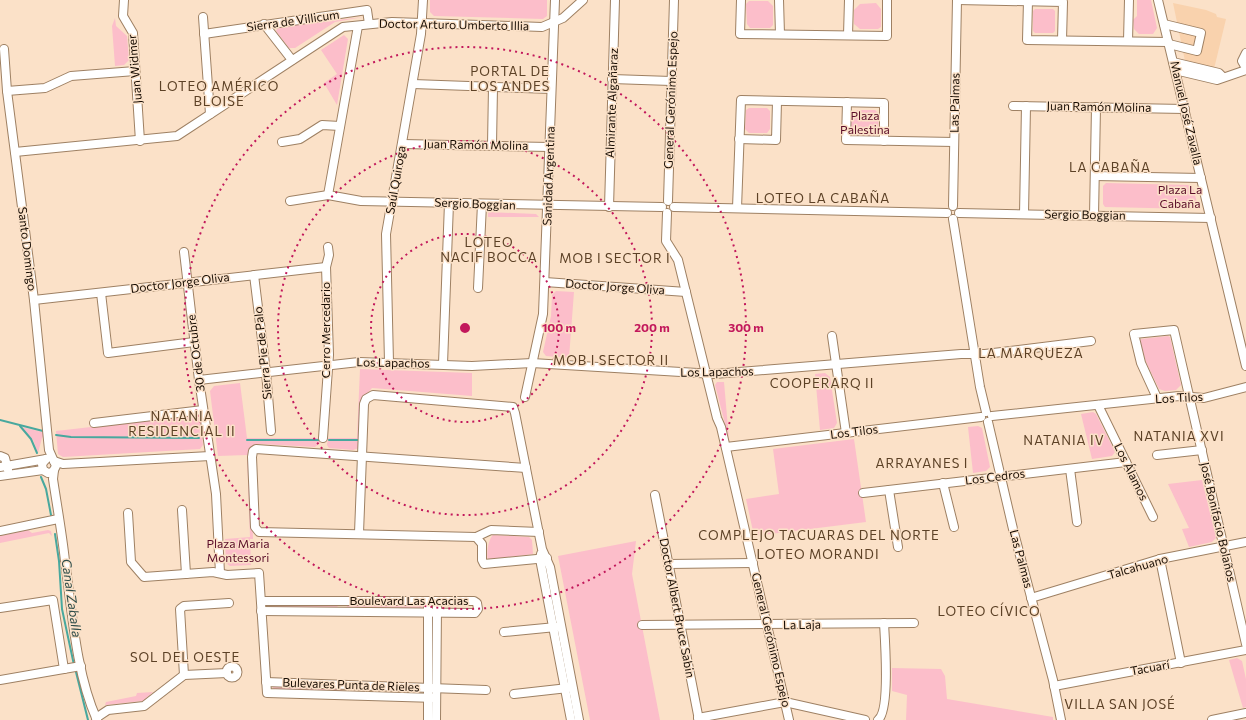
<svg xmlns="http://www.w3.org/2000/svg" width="1246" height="720" viewBox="0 0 1246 720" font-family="Commissioner,sans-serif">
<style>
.built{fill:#f9d2ad}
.green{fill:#fcbeca}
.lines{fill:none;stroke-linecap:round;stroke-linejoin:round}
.stream{stroke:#48a89e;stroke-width:2}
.minor-casing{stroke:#9e8063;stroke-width:10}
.minor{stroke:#fff;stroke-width:8}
.ring{fill:none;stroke:#c2185b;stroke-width:2;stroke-dasharray:2 4}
.labels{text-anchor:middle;stroke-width:3;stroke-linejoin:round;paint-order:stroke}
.street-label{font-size:12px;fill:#180d03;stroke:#fbe1c8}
.park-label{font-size:12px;fill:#5a0c28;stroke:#fbe1c8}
.neighbourhood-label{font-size:13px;letter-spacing:1px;fill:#5c4126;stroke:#fbe1c8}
.water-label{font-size:13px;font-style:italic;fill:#2f4d49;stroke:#fbe1c8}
.centre{fill:#c2185b;stroke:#fbe1c8;stroke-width:2}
.ring-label{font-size:12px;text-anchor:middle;font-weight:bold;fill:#c2185b;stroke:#fbe1c8;stroke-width:3;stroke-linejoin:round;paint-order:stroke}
</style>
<rect width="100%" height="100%" fill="#fbe1c8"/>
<!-- built -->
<polygon class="built" points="1173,3 1206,10 1216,14 1217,17 1226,19 1214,69 1185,61"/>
<!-- green -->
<g class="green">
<polygon points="430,0 547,0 547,16 543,19 434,16 430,12"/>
<polygon points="1137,0 1151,0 1157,28 1153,34 1139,34 1134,29 1133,20 1137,16"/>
<polygon points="749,1 768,1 773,6 773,25 770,28 750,28 747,24 746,4"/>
<polygon points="876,3 881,9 881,27 878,29 860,29 854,24 854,10 860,4"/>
<polygon points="1035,9 1053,9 1055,11 1055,31 1053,33 1035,33 1033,31 1033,11"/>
<polygon points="363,17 335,22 295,48 289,48 276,31 278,27"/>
<polygon points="115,18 116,26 127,36 129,60 124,65 115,66 112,26"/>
<polygon points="344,35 348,39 337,105 324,83 337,74 321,50"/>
<polygon points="749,108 767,108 770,111 770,129 767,133 749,133 745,129 746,110"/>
<polygon points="857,110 875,110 879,114 878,133 875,136 856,135 851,130 851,116"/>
<polygon points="1106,183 1189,185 1193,188 1198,206 1193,209 1105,207 1103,204 1103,186"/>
<polygon points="488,212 536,214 539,217 488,217"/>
<polygon points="556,291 574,292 569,358 546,356 543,352 551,316 552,295"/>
<polygon points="1168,336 1170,337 1181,385 1176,390 1165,391 1159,389 1146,362 1140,341 1141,339"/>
<polygon points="360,369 472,373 472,396 372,388 361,400 359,448 353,450 329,448 327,445 328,438 357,438"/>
<polygon points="825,373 830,377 837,423 834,428 820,430 815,374"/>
<polygon points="717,382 724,382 729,439 715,385"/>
<polygon points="240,383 247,438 320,438 320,443 315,447 260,444 251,448 253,539 250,539 251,565 230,566 226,563 225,539 250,537 247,455 218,456 210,391 214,386"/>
<polygon points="1093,412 1096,414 1115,452 1112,456 1092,459 1081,414"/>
<polygon points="196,415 200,419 203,445 200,449 63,457 58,454 56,431"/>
<polygon points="978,426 982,428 990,467 986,471 973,473 968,427"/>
<polygon points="22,427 46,433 42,438 38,453 33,440"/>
<polygon points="854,439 866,522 754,536 746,499 779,494 773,449"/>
<polygon points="1202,480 1216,538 1212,542 1189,547 1182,529 1189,528 1168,484"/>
<polygon points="28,530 32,533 48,530 51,531 52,536 49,533 0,543 0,536"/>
<path d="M493 535 529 537 532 540 533 554 488 560C486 554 488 540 493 535Z"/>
<polygon points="636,541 632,574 660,720 590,720 558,556"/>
<polygon points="268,604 338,604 338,606 336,608 269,607"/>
<polygon points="422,604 424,607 420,609 348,608 346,605"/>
<polygon points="1237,658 1242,661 1246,679 1246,707 1243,708 1229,660"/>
<polygon points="892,668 941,669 945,676 947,699 1053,717 1053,720 906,720 907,695 892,691"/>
<polygon points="273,686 341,688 342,690 341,692 273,689"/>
<polygon points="153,692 143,701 105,705 106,702 136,696 137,693"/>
</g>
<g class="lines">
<!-- stream -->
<g class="stream">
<polyline points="0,420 43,431"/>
<polyline points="20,426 31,439 37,453"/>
<polyline points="56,435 71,437 199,438"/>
<polyline points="247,440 319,440"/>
<polyline points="329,440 358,440"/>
<polyline points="41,477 46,489 51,515"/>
<polyline points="55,534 59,561 62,609 74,665"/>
<polyline points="76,672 88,720"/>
</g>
<defs>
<g id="minor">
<polyline points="124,0 123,16 133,33 140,141"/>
<polyline points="741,0 740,34 887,36 887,0"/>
<polyline points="779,0 780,34"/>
<polyline points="957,0 1063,2 1062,40"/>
<polyline points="1158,0 1246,366"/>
<polyline points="1028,1 1027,40 1168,42"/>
<polyline points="203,17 210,114"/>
<polyline points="264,24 292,60"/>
<polyline points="1164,24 1201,33 1197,51 1169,44"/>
<polyline points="204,34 367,10 369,24"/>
<polyline points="848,35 849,0"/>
<polyline points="1128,41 1129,0"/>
<polyline points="4,49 7,91 34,300 49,450 56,466 53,472 48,473 43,470 42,464 46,459"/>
<polyline points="1246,53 1242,61 1246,68"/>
<polyline points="1173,62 1219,73 1223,77"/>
<polyline points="1175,70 1217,80 1246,70"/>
<polyline points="612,79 671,81"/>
<polyline points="413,84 551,89"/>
<polyline points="7,91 45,88 71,76 135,71"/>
<polyline points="847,102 846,140 954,142"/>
<polyline points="1013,106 1185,109"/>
<polyline points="739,139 776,140 777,101"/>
<polyline points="282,142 300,139 322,125 340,126"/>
<polyline points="403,144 550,147"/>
<polyline points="492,145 493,87"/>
<polyline points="15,152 177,136 343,27 392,22 542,27 563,18 583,0"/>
<polyline points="1095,176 1201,178"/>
<polyline points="328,195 358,26"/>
<polyline points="290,201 328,195 361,201 662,207"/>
<polyline points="668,201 674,0"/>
<polyline points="953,206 957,0"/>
<polyline points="609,207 615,0"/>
<polyline points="674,207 947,213"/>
<polyline points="737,208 741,100 884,103 884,141"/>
<polyline points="667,213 666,241 678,260 717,418 721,427 789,720"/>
<polyline points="959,213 1211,218"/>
<polyline points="1024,214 1026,106"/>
<polyline points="1094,216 1096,107"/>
<polyline points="953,219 980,387 986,412"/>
<polyline points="184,252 199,380 216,494 220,573"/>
<polyline points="254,275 266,372 271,431"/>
<polyline points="545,282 686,292"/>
<polyline points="478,288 482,204"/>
<polyline points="101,293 108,353 194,342"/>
<polyline points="34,300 326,267"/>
<polyline points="832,336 846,433"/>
<polyline points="389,362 386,234 421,34 423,0"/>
<polyline points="443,364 449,203"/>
<polyline points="199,380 359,362 472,366 532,363 714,374 961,354 985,354 1091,341"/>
<polyline points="525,397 543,314 555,0"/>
<polyline points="1157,398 1141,363 1134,334 1174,330 1246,644"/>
<polyline points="1098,405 1153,517"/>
<polyline points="992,416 1179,396 1204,398 1246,387"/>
<polyline points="988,422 1013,529 1053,680 1061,720"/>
<polyline points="94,423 203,410"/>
<polyline points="323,438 329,355 326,267 329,255 328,247"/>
<polyline points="726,447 981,417"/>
<polyline points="1157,455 1202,450"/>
<polyline points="0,456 5,458 8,470"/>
<polyline points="54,461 63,464 210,456"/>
<polyline points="0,467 46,459"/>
<polyline points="526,468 256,449 253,451 252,457 255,527 259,532 476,537 482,544 482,560 484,564 547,558"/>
<polyline points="1070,469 1077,522"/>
<path d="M54 470 53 479C57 506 62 533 65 561 72 611 76 674 97 720"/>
<polyline points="0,476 43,470"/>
<polyline points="943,483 954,527"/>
<polyline points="889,490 898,547"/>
<polyline points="863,493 1126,462"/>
<polyline points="655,495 699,720"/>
<polyline points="182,510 186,574"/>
<polyline points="128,513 131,562 144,577 213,572 227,575 259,573 267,693 436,698"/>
<polyline points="0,531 58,519"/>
<polyline points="359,533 364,404 366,399 373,395 513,407 515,413 542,549 550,567 579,720"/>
<polyline points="476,537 491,530 539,532"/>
<polyline points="541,554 540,559 571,720"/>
<polyline points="1160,559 1181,663"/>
<polyline points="668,564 753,563"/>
<polyline points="1031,598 1160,559 1246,542"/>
<polyline points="261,601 474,601 477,603 478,609 475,613 261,611"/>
<polyline points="0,608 53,600 64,669"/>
<polyline points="642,625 914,623"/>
<polyline points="504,632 556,627"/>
<circle cx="232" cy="672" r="5.5"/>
<polyline points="184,675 180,609 184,606 229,603"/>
<polyline points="0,680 81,666"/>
<polyline points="266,682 486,690"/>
<polyline points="1054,686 1246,650"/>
<polyline points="514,694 568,688"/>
<polyline points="96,718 108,710 144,706 184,675 227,673"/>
<polyline points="698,718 785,702 865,720"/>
<polyline points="428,720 428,608"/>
<polyline points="436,720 437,607"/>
<path d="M878 720C890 711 885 640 884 623"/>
<polyline points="1212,720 1246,713"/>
</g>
</defs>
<!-- minor casing -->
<use href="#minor" class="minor-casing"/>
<!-- minor -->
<use href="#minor" class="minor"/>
</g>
<!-- distance rings -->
<g class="ring">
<circle cx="465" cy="328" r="94"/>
<circle cx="465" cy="328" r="187"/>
<circle cx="465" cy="328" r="281"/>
</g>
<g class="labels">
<!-- street labels -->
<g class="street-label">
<text transform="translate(293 21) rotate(-8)" y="4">Sierra de Villicum</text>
<text transform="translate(454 25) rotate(1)" y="4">Doctor Arturo Umberto Illia</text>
<text transform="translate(135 69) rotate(-95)" y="4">Juan Widmer</text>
<text transform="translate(671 100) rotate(-88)" y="4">General Gerónimo Espejo</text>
<text transform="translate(612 103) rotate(-88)" y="4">Almirante Algañaraz</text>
<text transform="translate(955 103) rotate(-89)" y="4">Las Palmas</text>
<text transform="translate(1099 107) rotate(1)" y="4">Juan Ramón Molina</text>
<text transform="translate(1186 113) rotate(77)" y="4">Manuel José Zavalla</text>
<text transform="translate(476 145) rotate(1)" y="4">Juan Ramón Molina</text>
<text transform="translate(549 176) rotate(-88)" y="4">Sanidad Argentina</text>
<text transform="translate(396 180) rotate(-80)" y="4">Saúl Quiroga</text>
<text transform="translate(475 204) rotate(2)" y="4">Sergio Boggian</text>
<text transform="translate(1085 215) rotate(1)" y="4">Sergio Boggian</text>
<text transform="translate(27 249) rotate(83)" y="4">Santo Domingo</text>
<text transform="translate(180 283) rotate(-7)" y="4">Doctor Jorge Oliva</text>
<text transform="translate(615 287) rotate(4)" y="4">Doctor Jorge Oliva</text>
<text transform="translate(326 330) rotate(-90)" y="4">Cerro Mercedario</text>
<text transform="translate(196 353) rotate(-97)" y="4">30 de Octubre</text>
<text transform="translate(263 353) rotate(-96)" y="4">Sierra Pie de Palo</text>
<text transform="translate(393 363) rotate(1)" y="4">Los Lapachos</text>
<text transform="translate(717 372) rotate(-1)" y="4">Los Lapachos</text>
<text transform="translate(1179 398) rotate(-3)" y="4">Los Tilos</text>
<text transform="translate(854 432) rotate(-7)" y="4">Los Tilos</text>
<text transform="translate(1131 472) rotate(64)" y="4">Los Álamos</text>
<text transform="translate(995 477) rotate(-7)" y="4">Los Cedros</text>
<text transform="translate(1218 522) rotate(77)" y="4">José Bonifacio Bolaños</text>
<text transform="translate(1021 559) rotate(75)" y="4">Las Palmas</text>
<text transform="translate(1138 567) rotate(-16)" y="4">Talcahuano</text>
<text x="409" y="605">Boulevard Las Acacias</text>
<text transform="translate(677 608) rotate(79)" y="4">Doctor Albert Bruce Sabin</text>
<text transform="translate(802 625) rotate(-1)" y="4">La Laja</text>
<text transform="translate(771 640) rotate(77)" y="4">General Gerónimo Espejo</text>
<text transform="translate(1150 668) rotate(-10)" y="4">Tacuarí</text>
<text transform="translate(351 685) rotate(2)" y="4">Bulevares Punta de Rieles</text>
</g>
<!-- park labels -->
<g class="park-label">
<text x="865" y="120">Plaza<tspan x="865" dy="14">Palestina</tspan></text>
<text x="1180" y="194">Plaza La<tspan x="1180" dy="14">Cabaña</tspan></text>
<text x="238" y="548">Plaza Maria<tspan x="238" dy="14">Montessori</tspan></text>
</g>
<!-- neighbourhood labels -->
<g class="neighbourhood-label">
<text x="510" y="76">PORTAL DE<tspan x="510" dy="15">LOS ANDES</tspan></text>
<text x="219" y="91">LOTEO AMÉRICO<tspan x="219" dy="15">BLOISE</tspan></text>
<text x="1110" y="172">LA CABAÑA</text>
<text x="823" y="203">LOTEO LA CABAÑA</text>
<text x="489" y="247">LOTEO<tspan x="489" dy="15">NACIF BOCCA</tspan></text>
<text x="615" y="263">MOB I SECTOR I</text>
<text x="1031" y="358">LA MARQUEZA</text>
<text x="611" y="365">MOB I SECTOR II</text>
<text x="822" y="388">COOPERARQ II</text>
<text x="182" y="421">NATANIA<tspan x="182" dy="15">RESIDENCIAL II</tspan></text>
<text x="1179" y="441">NATANIA XVI</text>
<text x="1064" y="445">NATANIA IV</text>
<text x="922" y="468">ARRAYANES I</text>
<text x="819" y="540">COMPLEJO TACUARAS DEL NORTE</text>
<text x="818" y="559">LOTEO MORANDI</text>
<text x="989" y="616">LOTEO CÍVICO</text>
<text x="185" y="662">SOL DEL OESTE</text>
<text x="1120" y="709">VILLA SAN JOSÉ</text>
</g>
<!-- water labels -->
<g class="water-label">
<text transform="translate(72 598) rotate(82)" y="5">Canal Zaballa</text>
</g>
</g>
<circle cx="465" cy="328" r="6" class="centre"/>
<g class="ring-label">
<text x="559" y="332">100 m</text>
<text x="652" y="332">200 m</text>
<text x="746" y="332">300 m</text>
</g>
</svg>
